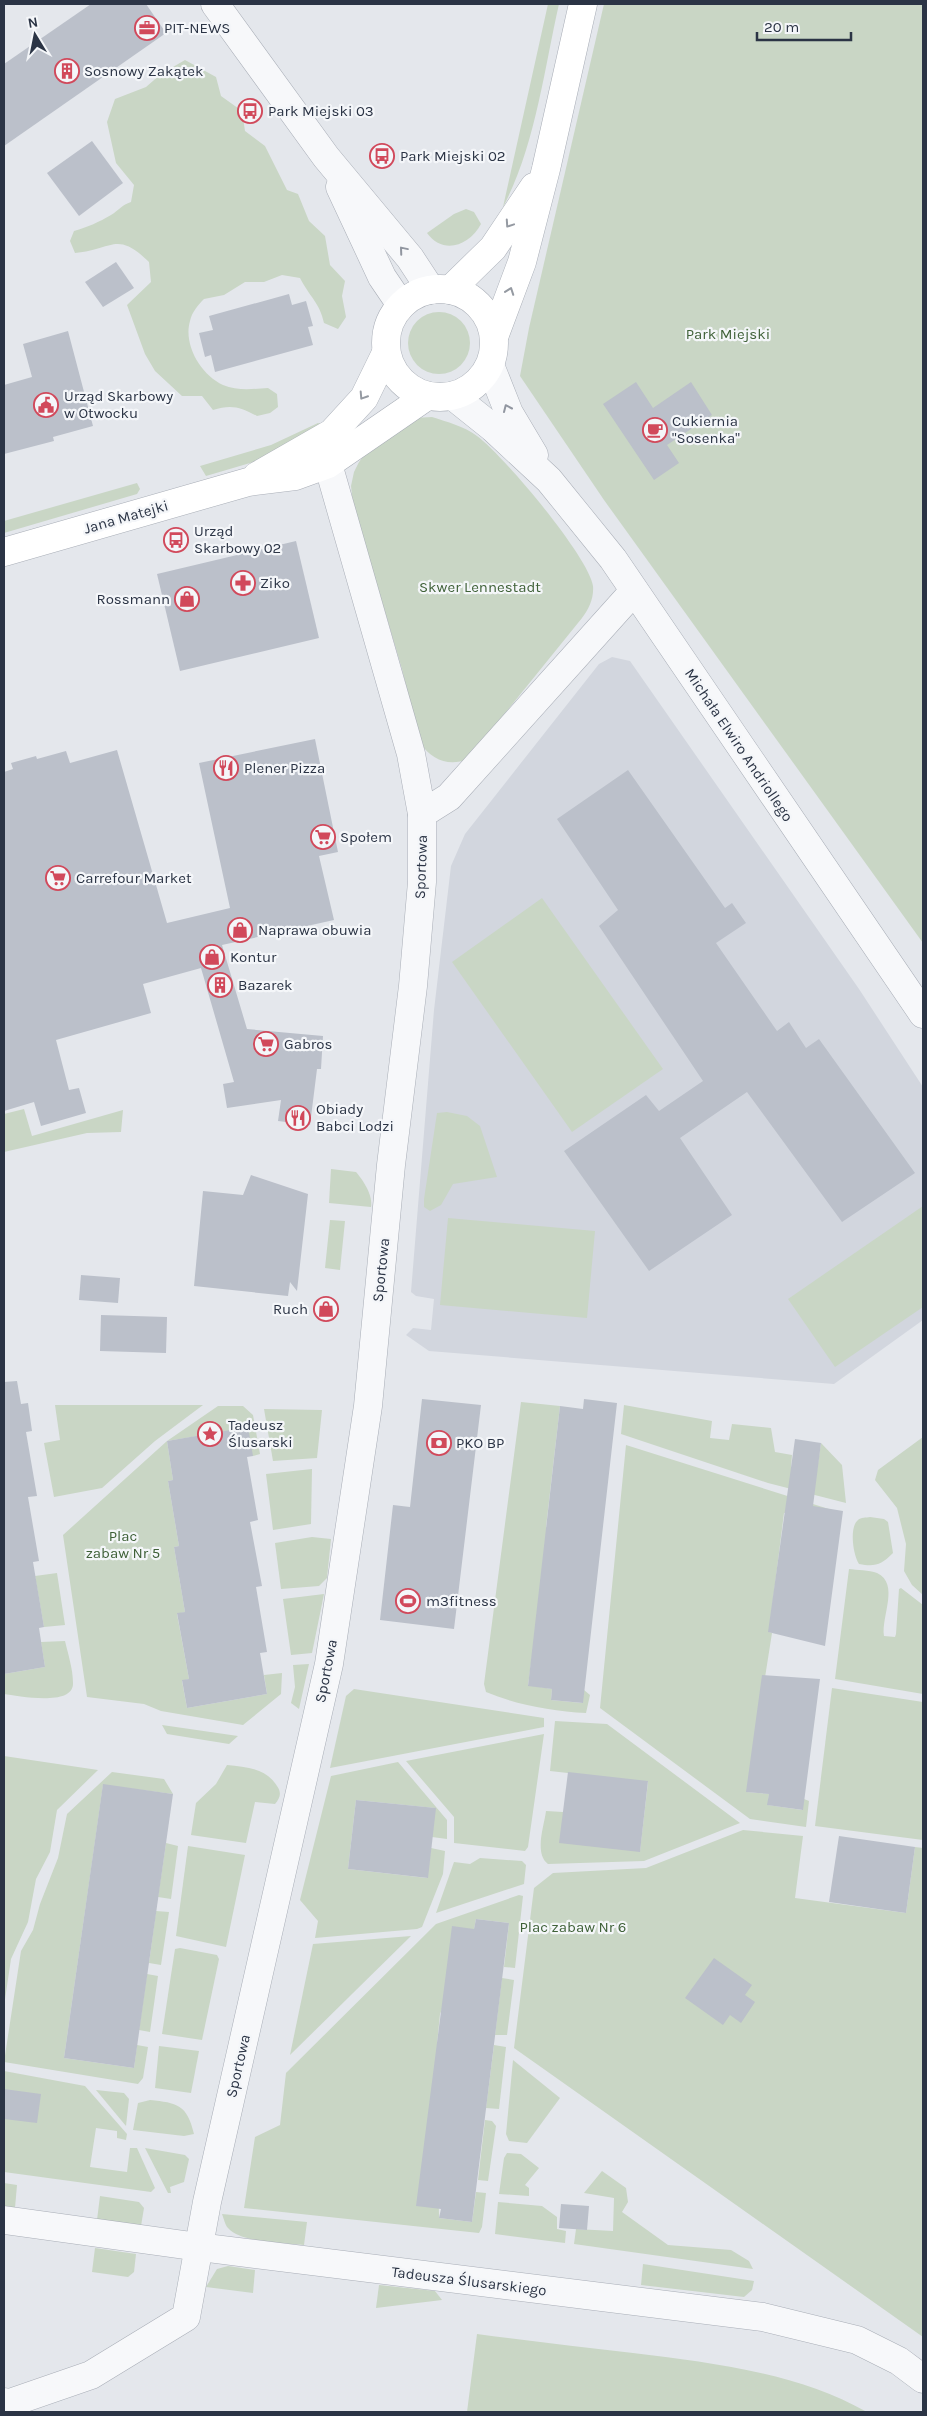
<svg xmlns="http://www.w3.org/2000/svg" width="927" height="2416" viewBox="0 0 927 2416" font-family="Karla,sans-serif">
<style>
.built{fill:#d2d6de}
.green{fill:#c9d6c5}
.building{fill:#bbc0ca}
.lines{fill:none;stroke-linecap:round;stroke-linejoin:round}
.minor-casing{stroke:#a9aeb7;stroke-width:29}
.tertiary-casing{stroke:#a9aeb7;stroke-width:29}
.secondary-casing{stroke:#a9aeb7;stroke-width:29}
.minor{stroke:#f7f8fa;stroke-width:28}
.tertiary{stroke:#f7f8fa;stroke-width:28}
.secondary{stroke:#fff;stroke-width:28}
.oneway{stroke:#959aa2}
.oneway2{stroke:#9196a0}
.labels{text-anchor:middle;stroke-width:4.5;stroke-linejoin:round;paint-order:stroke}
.poi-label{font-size:15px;fill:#2b3445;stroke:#f4f6f9;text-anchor:start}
.park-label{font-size:15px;fill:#3f6138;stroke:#f4f6f9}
.street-label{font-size:15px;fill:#2b3445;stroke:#f4f6f9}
</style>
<rect width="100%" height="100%" fill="#e4e7ec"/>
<!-- built -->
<polygon class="built" points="612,657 630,661 859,989 923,1087 923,1320 834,1384 429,1351 406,1335 413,1328 431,1330 434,1299 416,1296 411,1292 434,1010 451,866 465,834 599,664"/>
<!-- green -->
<g class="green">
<path d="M548 4H559C544 70 535 147 503 207Z"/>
<polygon points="604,4 923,4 923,943 604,500 520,376 529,328"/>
<path d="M185 60 216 77 221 96 242 111 245 131 265 146 287 190 298 194 309 221 325 236 330 265 345 281 342 296 346 317 338 329 324 323C320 303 309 296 300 278L282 275 264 282H245L224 295 204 299C198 305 192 312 190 321 183 345 201 375 223 385 237 391 253 389 268 388L277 394 278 407 270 413 257 416C241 407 231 404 213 410L202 396H182L155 371 145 354 127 305 151 282 149 262C116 230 113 250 75 253L70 241 74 231C88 227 99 222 111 215 119 210 122 205 131 202L134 185 116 163 107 122 115 99 146 87 161 74Z"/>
<path d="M466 209 474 212 481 224C469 246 443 255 427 233L454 214Z"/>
<circle cx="439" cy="343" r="31"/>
<path d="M432 417C447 422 464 426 477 436 503 455 589 557 593 586 594 598 589 609 582 618L468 759C449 767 432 760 420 743L402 669 353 504 351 486 354 472 359 462 368 450 414 418Z"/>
<polygon points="318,423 326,425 264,459 206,476 200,466 271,445"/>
<polygon points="137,483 140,489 137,494 4,533 4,521"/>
<polygon points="542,898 663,1069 572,1132 452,962"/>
<polygon points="24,1109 32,1136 123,1110 121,1132 87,1133 4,1152 4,1114"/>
<polygon points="447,1112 467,1116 480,1126 497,1177 453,1184 441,1205 430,1211 424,1207 424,1199 437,1113"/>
<path d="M331 1169 356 1172C364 1181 373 1196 371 1207L329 1203Z"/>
<polygon points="923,1206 923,1307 835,1367 788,1299"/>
<polygon points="448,1218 595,1231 587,1318 440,1305"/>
<polygon points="330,1220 345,1221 340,1270 325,1268"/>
<path d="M521 1402 560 1406 546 1527 550 1529 528 1685 552 1689 551 1700 582 1703 584 1690 590 1695 586 1713C552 1711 517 1705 486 1692L484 1684Z"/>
<polygon points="55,1405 203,1405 155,1441 102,1488 54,1497 44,1443 60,1440"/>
<polygon points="624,1405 712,1421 710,1438 729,1440 732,1424 771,1428 775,1452 792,1455 791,1467 817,1470 821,1443 842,1465 846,1503 768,1483 621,1434"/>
<polygon points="218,1406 243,1406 253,1415 260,1454 253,1456 210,1434 167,1441 173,1480 168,1481 179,1546 174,1547 185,1612 177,1614 189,1679 182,1681 187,1708 267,1694 264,1675 282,1673 281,1694 243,1725 161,1711 144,1704 87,1697 63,1535 167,1441"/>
<polygon points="264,1409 322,1410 317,1458 273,1461"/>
<polygon points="923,1437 923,1595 912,1585 904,1571 906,1544 897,1508 875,1480 878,1470"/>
<polygon points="626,1445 832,1510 784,1513 769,1632 772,1633 747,1792 769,1794 768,1805 802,1810 804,1799 809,1801 806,1827 750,1819 600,1708"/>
<polygon points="312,1469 311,1524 273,1530 266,1474"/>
<path d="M870 1517 884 1519 888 1522 893 1553C881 1565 875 1567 859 1564 853 1555 849 1527 858 1520 861 1517 866 1518 870 1517Z"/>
<polygon points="312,1537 331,1539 327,1578 319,1586 281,1589 275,1543"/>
<path d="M849 1569C857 1570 869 1570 877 1573 900 1584 881 1616 884 1636L895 1637 896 1634 899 1589 901 1588 923 1605V1694L835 1679Z"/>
<polygon points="57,1573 65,1625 44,1627 35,1576"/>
<polygon points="324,1594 312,1653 291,1655 283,1599"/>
<path d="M65 1641C68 1654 73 1669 73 1683 74 1707 18 1696 4 1694V1674L45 1667 41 1642Z"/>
<polygon points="309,1664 299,1709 291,1703 295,1687 293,1665"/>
<polygon points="832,1688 923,1702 923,1840 815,1826"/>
<polygon points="354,1689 544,1718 544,1727 330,1768 346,1696"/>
<path d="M555 1721 607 1724 740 1823 644 1861 548 1864C534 1853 544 1827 546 1811L563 1812 640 1851 648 1782 550 1771Z"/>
<polygon points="162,1725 238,1736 229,1744 167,1734"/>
<polygon points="544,1734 528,1847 525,1851 454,1843 454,1817 406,1761"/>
<polygon points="4,1756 98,1770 57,1810 50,1852 36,1879 28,1922 11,1959 4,2006"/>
<polygon points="398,1762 447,1820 447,1839 432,1837 435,1808 356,1800 348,1869 427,1878 431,1848 445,1851 443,1874 422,1927 417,1929 315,1938 318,1921 300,1900 331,1776"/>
<path d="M227 1765C246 1767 266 1768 277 1786 282 1793 280 1798 275 1804L255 1802 246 1843 191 1835 196 1803 216 1784Z"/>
<polygon points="112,1772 164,1779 173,1794 103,1785 64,2058 134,2068 137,2045 148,2047 143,2078 138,2084 4,2062 21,1951 33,1930 40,1904 58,1858 67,1814"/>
<polygon points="743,1830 803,1836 795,1898 906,1913 915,1847 923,1848 923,2337 514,2048 534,1888 553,1873 646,1868"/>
<polygon points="166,1843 178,1846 171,1899 158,1897"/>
<polygon points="188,1846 245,1855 226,1947 176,1936"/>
<polygon points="480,1858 522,1861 526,1865 524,1884 436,1913 454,1862 470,1864"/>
<polygon points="519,1895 523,1896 515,1968 504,1967 509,1923 476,1919 474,1929 440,2014 437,2044 439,2218 472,2222 476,2192 486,2193 482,2227 479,2233 244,2208 255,2137 280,2125 286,2073 436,1924"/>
<polygon points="156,1911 169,1912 161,1965 149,1963"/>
<polygon points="411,1936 290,2055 313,1944"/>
<polygon points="180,1948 217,1955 219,1959 202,2040 162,2034 175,1949"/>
<polygon points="147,1974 158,1976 150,2032 139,2030"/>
<polygon points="502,1978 514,1980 507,2035 495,2035"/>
<polygon points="494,2045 506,2047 499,2109 486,2108"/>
<polygon points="159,2046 199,2051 191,2093 155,2088"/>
<polygon points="513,2060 560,2098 527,2143 509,2141 506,2134"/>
<polygon points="4,2071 85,2086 127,2134 126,2140 117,2138 117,2131 96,2128 90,2167 127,2172 130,2148 137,2148 155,2188 151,2192 4,2172"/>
<polygon points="96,2090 124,2093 129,2099 126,2126"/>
<path d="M150 2100C177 2103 187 2104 194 2134L184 2136 133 2130 138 2103Z"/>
<polygon points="485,2120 492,2121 496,2126 488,2181 478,2180"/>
<polygon points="145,2148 185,2155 189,2159 184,2182 170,2187 171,2193 168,2193"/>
<polygon points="507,2153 521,2154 539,2168 525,2185 529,2188 529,2196 499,2194 504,2158"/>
<polygon points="602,2171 626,2188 628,2202 622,2212 668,2245 731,2250 749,2261 753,2269 574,2244 576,2229 613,2231 614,2198 584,2193"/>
<polygon points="4,2183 17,2185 15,2208 4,2206"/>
<polygon points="100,2196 139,2202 144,2208 141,2226 97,2220"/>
<polygon points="498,2202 542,2206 557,2217 557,2229 566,2231 565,2243 495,2234"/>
<path d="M222 2214 307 2222 304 2245C285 2243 241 2243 228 2228 225 2225 224 2219 222 2214Z"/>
<polygon points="95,2248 136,2254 134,2272 128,2277 92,2272"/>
<polygon points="643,2264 754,2281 752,2290 744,2297 641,2285"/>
<polygon points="228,2266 255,2270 253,2293 206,2287 217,2269"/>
<polygon points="379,2285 435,2291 442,2300 376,2308"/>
<path d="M477 2334C529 2341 581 2347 633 2353 712 2363 796 2372 867 2412H467Z"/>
</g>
<!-- building -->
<g class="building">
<polygon points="91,4 146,4 166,33 4,146 4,64"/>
<polygon points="92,141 123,183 79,216 47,173"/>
<polygon points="116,262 134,288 103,307 85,282"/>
<polygon points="289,294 292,305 306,301 313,326 308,327 313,345 215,372 211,355 205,357 199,333 213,330 209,316"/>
<polygon points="68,331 93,426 53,437 54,441 4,454 4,385 32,377 23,344"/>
<polygon points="636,382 653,408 691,382 712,415 667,445 679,463 654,480 603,404"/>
<polygon points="296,541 319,638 180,671 157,574"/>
<polygon points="315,739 338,852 319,856 334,920 222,945 247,1029 323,1036 321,1069 317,1069 310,1125 278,1121 281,1100 227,1108 223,1084 234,1082 201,968 143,984 151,1013 56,1040 69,1090 79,1088 86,1113 41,1126 34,1102 4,1111 4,772 13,769 11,763 36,756 37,759 66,751 70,763 117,750 167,923 230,908 199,763"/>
<polygon points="628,770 725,908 732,903 746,923 716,943 777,1031 789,1022 806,1048 819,1039 915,1173 842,1222 747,1092 680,1138 732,1215 649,1271 564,1151 646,1095 659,1111 703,1081 599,926 618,910 557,819"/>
<polygon points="251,1175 308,1194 297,1291 290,1282 288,1296 194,1286 203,1191 243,1195"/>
<polygon points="81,1275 120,1278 118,1303 79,1300"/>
<polygon points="101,1315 167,1317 166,1353 100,1351"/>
<polygon points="17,1381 21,1404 28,1403 32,1431 26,1432 37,1496 28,1497 39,1561 33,1562 44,1627 39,1628 45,1667 4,1674 4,1382"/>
<polygon points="422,1399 481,1405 454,1629 380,1620 393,1505 410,1507"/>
<polygon points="584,1399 617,1403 583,1703 551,1700 552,1689 528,1686 560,1406 583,1409"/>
<polygon points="248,1427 253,1456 247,1457 258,1520 250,1522 262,1586 256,1587 267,1652 260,1653 267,1694 187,1708 182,1680 189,1679 177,1613 185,1612 174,1547 179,1546 168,1481 173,1480 167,1441"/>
<polygon points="795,1439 821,1443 813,1506 843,1511 825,1646 768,1632"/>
<polygon points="762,1675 820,1679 803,1810 767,1805 769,1794 746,1792"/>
<polygon points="568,1772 648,1781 640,1852 559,1843"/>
<polygon points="103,1784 173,1794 134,2068 64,2058"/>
<polygon points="356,1800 436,1808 428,1878 348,1869"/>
<polygon points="839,1836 915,1847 906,1913 829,1902"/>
<polygon points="476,1919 509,1923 472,2222 439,2218 441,2209 416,2206 452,1926 474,1929"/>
<polygon points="714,1958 752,1985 745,1995 755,2002 741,2023 730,2015 723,2025 685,1998"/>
<polygon points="4,2089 41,2094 37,2123 4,2119"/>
<polygon points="561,2204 589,2206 587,2230 559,2228"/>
</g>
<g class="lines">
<defs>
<g id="minor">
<polyline points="422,814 449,797 634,591"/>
<polyline points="4,2220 199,2247 763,2317 857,2340 899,2361 923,2379"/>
<polyline points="4,2402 10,2403 91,2375 186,2317 207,2202 329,1664 368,1406 391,1165 413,986 422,882 422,814 411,754 328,464"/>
</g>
<g id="tertiary">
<polyline points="215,4 326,157 410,258 431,290"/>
<polyline points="340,187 382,277 401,305"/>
<polyline points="490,365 509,413 534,455"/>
<polyline points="453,396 493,428 549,480 613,559 923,1014"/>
</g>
<g id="secondary">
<circle cx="440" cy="343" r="54"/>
<polyline points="450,290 493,248 534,187"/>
<polyline points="494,337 522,262 546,169 583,4"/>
<polyline points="257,476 332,433 364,398 386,353"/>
<polyline points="4,552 248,482 295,476 328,464 427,396"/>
</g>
</defs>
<!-- minor casing -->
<use href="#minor" class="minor-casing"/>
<!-- tertiary casing -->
<use href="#tertiary" class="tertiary-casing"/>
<!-- secondary casing -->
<use href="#secondary" class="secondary-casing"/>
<!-- minor -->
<use href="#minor" class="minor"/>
<!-- tertiary -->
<use href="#tertiary" class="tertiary"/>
<!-- secondary -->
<use href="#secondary" class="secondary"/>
</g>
<!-- one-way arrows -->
<defs><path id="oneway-chevron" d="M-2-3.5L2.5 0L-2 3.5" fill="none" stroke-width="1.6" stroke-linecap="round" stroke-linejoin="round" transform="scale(1.25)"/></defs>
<g class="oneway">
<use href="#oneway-chevron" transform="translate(509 224) rotate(124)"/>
<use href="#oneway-chevron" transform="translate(510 291) rotate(-70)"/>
<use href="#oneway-chevron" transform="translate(363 396) rotate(123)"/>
</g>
<g class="oneway2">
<use href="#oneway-chevron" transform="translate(403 250) rotate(-130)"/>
<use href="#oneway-chevron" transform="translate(507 408) rotate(-114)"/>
</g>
<!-- icons -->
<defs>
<symbol id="office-ring" viewBox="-11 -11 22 22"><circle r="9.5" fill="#f4f6f9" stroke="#d1495b" stroke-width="1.5"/><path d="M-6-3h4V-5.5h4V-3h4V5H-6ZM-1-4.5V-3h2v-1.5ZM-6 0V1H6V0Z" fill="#d1495b"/></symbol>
<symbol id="building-ring" viewBox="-11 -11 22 22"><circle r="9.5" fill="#f4f6f9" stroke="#d1495b" stroke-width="1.5"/><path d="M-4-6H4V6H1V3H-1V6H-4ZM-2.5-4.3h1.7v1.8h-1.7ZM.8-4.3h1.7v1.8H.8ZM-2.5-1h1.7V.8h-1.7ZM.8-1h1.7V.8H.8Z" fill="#d1495b"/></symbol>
<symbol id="bus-ring" viewBox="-11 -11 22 22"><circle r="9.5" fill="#f4f6f9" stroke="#d1495b" stroke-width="1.5"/><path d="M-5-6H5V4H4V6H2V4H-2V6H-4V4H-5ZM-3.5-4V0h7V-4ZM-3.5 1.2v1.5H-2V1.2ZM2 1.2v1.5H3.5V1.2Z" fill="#d1495b"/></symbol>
<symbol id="civic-ring" viewBox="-11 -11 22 22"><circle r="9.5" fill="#f4f6f9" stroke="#d1495b" stroke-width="1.5"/><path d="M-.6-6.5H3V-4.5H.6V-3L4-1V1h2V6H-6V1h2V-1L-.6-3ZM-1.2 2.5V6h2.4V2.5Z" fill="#d1495b"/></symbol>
<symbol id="cafe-ring" viewBox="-11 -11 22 22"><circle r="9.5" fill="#f4f6f9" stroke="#d1495b" stroke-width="1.5"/><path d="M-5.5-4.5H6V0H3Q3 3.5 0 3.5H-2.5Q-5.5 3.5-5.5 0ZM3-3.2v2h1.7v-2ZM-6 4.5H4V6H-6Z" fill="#d1495b"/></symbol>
<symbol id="pharmacy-ring" viewBox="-11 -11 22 22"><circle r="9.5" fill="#f4f6f9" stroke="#d1495b" stroke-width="1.5"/><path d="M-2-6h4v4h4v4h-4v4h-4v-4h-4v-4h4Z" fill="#d1495b"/></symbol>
<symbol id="shop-ring" viewBox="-11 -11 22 22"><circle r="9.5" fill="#f4f6f9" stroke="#d1495b" stroke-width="1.5"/><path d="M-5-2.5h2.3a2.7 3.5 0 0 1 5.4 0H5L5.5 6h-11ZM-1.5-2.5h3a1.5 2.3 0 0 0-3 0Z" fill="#d1495b"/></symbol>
<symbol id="restaurant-ring" viewBox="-11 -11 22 22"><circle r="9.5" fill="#f4f6f9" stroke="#d1495b" stroke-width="1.5"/><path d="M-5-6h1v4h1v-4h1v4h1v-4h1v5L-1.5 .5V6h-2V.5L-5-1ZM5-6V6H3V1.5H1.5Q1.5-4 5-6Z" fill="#d1495b"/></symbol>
<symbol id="supermarket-ring" viewBox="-11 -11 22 22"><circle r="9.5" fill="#f4f6f9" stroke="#d1495b" stroke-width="1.5"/><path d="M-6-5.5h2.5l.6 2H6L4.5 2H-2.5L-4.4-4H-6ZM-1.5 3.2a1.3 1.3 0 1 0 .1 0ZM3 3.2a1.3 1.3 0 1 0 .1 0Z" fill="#d1495b"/></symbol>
<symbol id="sight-ring" viewBox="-11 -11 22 22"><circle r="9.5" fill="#f4f6f9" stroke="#d1495b" stroke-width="1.5"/><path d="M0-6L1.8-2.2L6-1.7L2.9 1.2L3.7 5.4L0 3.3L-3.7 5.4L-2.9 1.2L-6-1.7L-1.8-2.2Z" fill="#d1495b"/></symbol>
<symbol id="bank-ring" viewBox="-11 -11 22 22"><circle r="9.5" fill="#f4f6f9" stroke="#d1495b" stroke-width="1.5"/><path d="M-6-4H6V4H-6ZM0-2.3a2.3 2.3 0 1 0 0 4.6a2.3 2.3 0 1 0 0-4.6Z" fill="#d1495b"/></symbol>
<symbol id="stadium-ring" viewBox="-11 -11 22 22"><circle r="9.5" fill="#f4f6f9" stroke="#d1495b" stroke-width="1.5"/><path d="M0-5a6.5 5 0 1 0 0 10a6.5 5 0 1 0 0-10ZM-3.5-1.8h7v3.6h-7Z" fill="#d1495b"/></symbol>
</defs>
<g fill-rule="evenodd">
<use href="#office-ring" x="133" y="14" width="28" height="28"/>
<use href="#building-ring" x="53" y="57" width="28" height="28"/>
<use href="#bus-ring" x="236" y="97" width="28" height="28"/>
<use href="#bus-ring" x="368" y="142" width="28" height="28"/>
<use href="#civic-ring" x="32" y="391" width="28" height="28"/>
<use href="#cafe-ring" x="641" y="416" width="28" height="28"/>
<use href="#bus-ring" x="162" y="526" width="28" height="28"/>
<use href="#pharmacy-ring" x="229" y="569" width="28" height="28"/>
<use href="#shop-ring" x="173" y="585" width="28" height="28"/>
<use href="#restaurant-ring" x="212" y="754" width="28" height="28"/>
<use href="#supermarket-ring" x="309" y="823" width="28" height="28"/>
<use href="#supermarket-ring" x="44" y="864" width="28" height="28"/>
<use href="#shop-ring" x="226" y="916" width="28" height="28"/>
<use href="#shop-ring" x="198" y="943" width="28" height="28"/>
<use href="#building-ring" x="206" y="971" width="28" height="28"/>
<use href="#supermarket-ring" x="252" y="1030" width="28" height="28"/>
<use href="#restaurant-ring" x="284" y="1104" width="28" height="28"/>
<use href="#shop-ring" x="312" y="1295" width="28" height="28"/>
<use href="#sight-ring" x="196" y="1420" width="28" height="28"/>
<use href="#bank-ring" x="425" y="1429" width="28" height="28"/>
<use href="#stadium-ring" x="394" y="1587" width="28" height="28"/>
</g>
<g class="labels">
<!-- poi labels -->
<g class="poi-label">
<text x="164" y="33">PIT-NEWS</text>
<text x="84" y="76">Sosnowy Zakątek</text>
<text x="268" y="116">Park Miejski 03</text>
<text x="400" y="161">Park Miejski 02</text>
<text x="64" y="401">Urząd Skarbowy<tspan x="64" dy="17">w Otwocku</tspan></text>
<text x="672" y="426">Cukiernia<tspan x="672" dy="17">"Sosenka"</tspan></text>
<text x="194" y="536">Urząd<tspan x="194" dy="17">Skarbowy 02</tspan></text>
<text x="260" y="588">Ziko</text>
<text x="170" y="604" text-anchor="end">Rossmann</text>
<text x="244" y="773">Plener Pizza</text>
<text x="340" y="842">Społem</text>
<text x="76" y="883">Carrefour Market</text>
<text x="258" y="935">Naprawa obuwia</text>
<text x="230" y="962">Kontur</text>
<text x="238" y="990">Bazarek</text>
<text x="284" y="1049">Gabros</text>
<text x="316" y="1114">Obiady<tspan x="316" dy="17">Babci Lodzi</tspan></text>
<text x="308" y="1314" text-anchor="end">Ruch</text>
<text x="228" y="1430">Tadeusz<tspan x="228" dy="17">Ślusarski</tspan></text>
<text x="456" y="1448">PKO BP</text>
<text x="426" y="1606">m3fitness</text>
</g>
<!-- park labels -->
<g class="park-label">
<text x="728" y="339">Park Miejski</text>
<text x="480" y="592">Skwer Lennestadt</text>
<text x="123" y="1541">Plac<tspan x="123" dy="17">zabaw Nr 5</tspan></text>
<text x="573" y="1932">Plac zabaw Nr 6</text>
</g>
<!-- street labels -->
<g class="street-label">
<text transform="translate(126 517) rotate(-16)" y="5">Jana Matejki</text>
<text transform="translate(739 745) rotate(56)" y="5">Michała Elwiro Andriollego</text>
<text transform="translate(421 867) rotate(-88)" y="5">Sportowa</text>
<text transform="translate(381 1270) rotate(-84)" y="5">Sportowa</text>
<text transform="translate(326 1671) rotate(-79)" y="5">Sportowa</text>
<text transform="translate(238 2066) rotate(-77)" y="5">Sportowa</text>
<text transform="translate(469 2281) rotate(7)" y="5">Tadeusza Ślusarskiego</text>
</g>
</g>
<!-- border -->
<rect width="927" height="2416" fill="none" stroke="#2b3445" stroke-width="10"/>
<!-- north arrow -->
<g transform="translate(35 35) rotate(350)" stroke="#f4f6f9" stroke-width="4" paint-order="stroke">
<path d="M0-4L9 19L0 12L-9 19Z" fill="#2b3445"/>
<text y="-8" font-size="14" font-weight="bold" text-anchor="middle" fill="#2b3445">N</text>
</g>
<!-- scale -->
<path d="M757 32v8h94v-8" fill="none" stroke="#2b3445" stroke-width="2.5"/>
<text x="764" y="32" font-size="15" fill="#2b3445" stroke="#f4f6f9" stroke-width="4" paint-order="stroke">20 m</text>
</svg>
